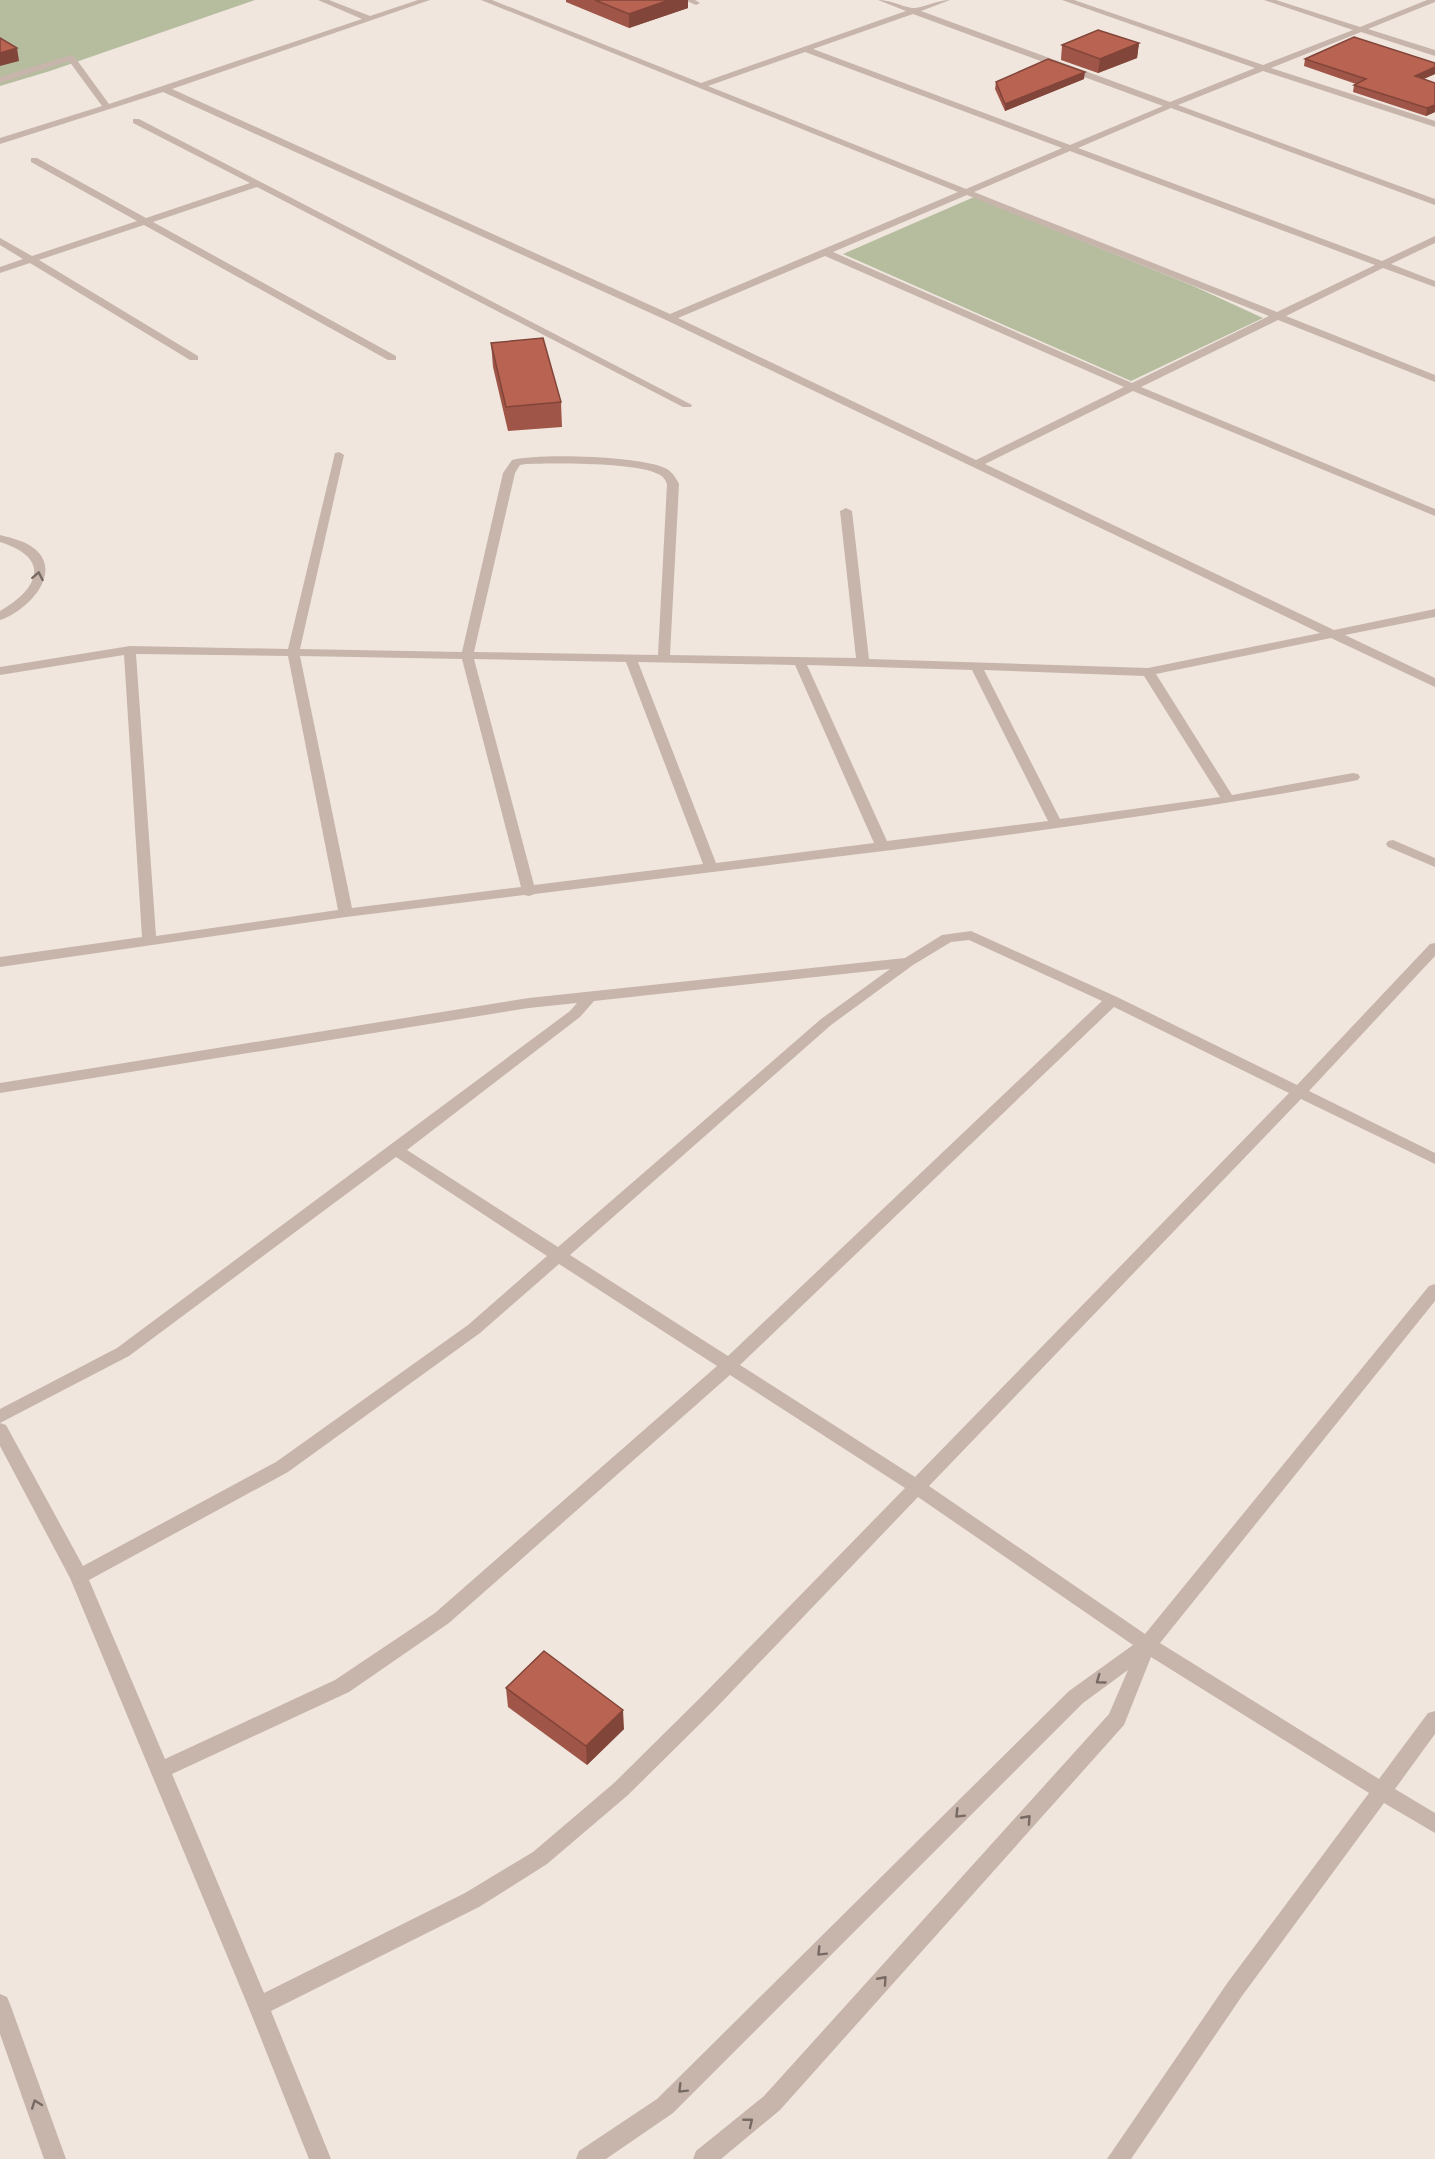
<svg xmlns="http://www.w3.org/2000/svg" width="1435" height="2159" viewBox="0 0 1435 2159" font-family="Karla,sans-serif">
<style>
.green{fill:#b6bd9f}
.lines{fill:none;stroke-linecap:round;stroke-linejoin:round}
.minor{fill:#c7b5ab;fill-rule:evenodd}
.wall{fill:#9f5547}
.shaded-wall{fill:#824539}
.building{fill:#b96352;stroke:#824539;stroke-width:1.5}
.oneway{stroke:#776a64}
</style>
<rect width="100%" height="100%" fill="#f0e6de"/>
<!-- green -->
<g class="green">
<polygon points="0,0 255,0 50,71 0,86"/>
<polygon points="974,197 1191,285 1263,318 1131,381 843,254"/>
</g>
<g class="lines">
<!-- minor -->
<g class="minor">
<path d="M318 0H329L370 16 418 0H430L172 89 670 314 958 192 481 0H492L701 83 906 11 878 0C891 0 900 6 912 8 921 9 937 0 950 0L921 11 1170 102 1255 68 1062 0H1074L1263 65 1353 30 1264 0H1276L1360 27 1427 0H1435V2L1368 29 1435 50V56L1361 32 1271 68 1435 121V127L1263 71 1178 105 1435 199V205L1171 108 1078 148 1382 261 1435 236V243L1391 264 1435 281V287L1383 268 1286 316 1435 375V382L1278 320 1141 387 1435 509V516L1133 391 985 464 1334 630 1435 609V617L1345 635 1435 678V687L1331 638 1156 674 1232 795 1353 773 1358 774 1360 777 1358 780 1353 781C1082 831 808 859 535 894L529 896 524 895 346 917 0 967V957L142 937 124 655 0 675V667L130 646 288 649 335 453 339 452 344 455 300 649 462 652 503 473 512 460C540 453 643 456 667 469 673 473 676 478 679 484L670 655 856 658 840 511 846 508 852 511 869 659 1148 668 1320 633 666 320 163 92 0 144V138L102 106 69 61 0 83V77L71 55 74 56 109 104 362 19ZM913 14 1163 106 1070 145 813 49ZM805 52 1062 148 966 189 708 86ZM1070 151 1375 265 1277 312 974 192ZM967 195 1269 316 1132 383 833 252ZM825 256 1124 387 976 460 678 318ZM526 464C553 463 636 462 658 474 663 476 665 479 667 484L658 655 474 652 515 473 520 465ZM136 654 288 656 338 910 156 936ZM300 656 462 659 521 887 352 908ZM474 659 626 662 703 864 534 885ZM638 662 795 665 874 843 716 863ZM807 665 972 670 1048 821 887 841ZM984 670 1144 676 1220 797 1060 819Z"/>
<polygon points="684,0 695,0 700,3 696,5"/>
<polygon points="133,119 139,119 692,405 691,407 683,407 257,187 153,222 396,356 396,360 388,360 144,225 39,260 198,356 198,360 190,360 30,263 0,273 0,267 23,259 0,245 0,238 32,256 137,221 31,162 31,158 37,158 146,218 250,183 133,123"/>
<path d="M0 535C12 538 25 541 35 549 64 574 26 612 0 620V611C39 589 52 558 0 542Z"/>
<polygon points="1393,840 1435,858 1435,867 1388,847 1386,844 1388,841"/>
<path d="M971 931 1117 997 1297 1085 1430 944 1435 943V956L1309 1091 1435 1153V1164L1301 1099 929 1486 1145 1634 1429 1286 1435 1284V1301L1160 1643 1379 1779 1428 1713 1435 1711V1734L1395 1789 1435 1813V1833L1384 1803 1242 1996 1131 2159H1107L1228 1982 1369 1793 1151 1657 1124 1725 780 2110 721 2159H693L696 2151 764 2096 1109 1714 1128 1670 1083 1703 673 2113 606 2159H576L579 2151 657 2099 1069 1691 1133 1645 918 1497 715 1709 628 1795 547 1864 479 1907 271 2011 331 2159H309L248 2006 70 1578 0 1446V1409L117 1348 570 1011 577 1003 529 1008 0 1093V1083L529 998 905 958 942 935ZM969 940 1102 1001 728 1356 570 1255 831 1025 913 965 951 942ZM890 969 821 1019 558 1247 407 1150 580 1017 594 1001ZM1114 1007 1289 1093 915 1477 740 1365ZM396 1157 547 1256 468 1325 276 1462 83 1566 6 1425 0 1423 129 1356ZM559 1264 717 1366 435 1613 335 1680 165 1759 89 1580 288 1472 480 1333ZM730 1375 905 1488 701 1697 614 1783 533 1852 465 1893 264 1993 172 1774 349 1692 449 1623Z"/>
<polygon points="0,1994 7,1997 10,2004 66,2159 44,2159 0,2034"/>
</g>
</g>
<!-- wall -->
<g class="wall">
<polygon points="566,0 688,0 688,8 629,28 566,2"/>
<polygon points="1139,43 1137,58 1098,73 1061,60 1062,45"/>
<polygon points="1305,59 1435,63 1435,74 1424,79 1435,83 1435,112 1426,116 1353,92 1354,85 1356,84 1304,66"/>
<polygon points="1084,79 1005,111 995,89 996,82"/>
<polygon points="491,343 561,402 562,427 508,431 493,367"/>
<polygon points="506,1688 624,1729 587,1765 508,1707"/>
</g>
<!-- shaded-wall -->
<g class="shaded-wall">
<polygon points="669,0 688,0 688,8 629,28 629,14"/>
<polygon points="1139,43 1137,58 1098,73 1100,59"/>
<polygon points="17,48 19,61 0,66 0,53"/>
<polygon points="1435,67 1435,74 1413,83 1415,76"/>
<polygon points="1085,72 1084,79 1005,111 1005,104"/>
<polygon points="1435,105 1435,112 1426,116 1427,108"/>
<polygon points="623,1710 624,1729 587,1765 586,1746"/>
</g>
<!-- building -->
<g class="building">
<polygon points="595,0 669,0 629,14"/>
<polygon points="1098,30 1139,43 1100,59 1062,45"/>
<polygon points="1354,37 1435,63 1435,67 1415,76 1435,83 1435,105 1427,108 1354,85 1366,79 1305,59"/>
<polygon points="0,38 17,48 0,53"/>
<polygon points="1048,59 1085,72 1005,104 996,82"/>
<polygon points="543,338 561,402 506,407 491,343"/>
<polygon points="544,1651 623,1710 586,1746 506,1688"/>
</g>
<!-- one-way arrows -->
<defs><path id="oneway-chevron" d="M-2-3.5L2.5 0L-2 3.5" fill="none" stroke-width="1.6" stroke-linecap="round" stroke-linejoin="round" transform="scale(1.5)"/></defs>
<g class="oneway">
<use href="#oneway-chevron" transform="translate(38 576) rotate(-79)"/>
<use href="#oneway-chevron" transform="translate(1100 1680) rotate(144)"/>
<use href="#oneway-chevron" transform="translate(959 1814) rotate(135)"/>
<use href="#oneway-chevron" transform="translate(1027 1819) rotate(-48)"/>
<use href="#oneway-chevron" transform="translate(821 1952) rotate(135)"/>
<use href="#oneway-chevron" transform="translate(883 1980) rotate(-48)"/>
<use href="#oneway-chevron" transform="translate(682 2089) rotate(135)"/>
<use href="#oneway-chevron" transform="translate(36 2104) rotate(-110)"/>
<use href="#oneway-chevron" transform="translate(749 2122) rotate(-39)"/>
</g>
</svg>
